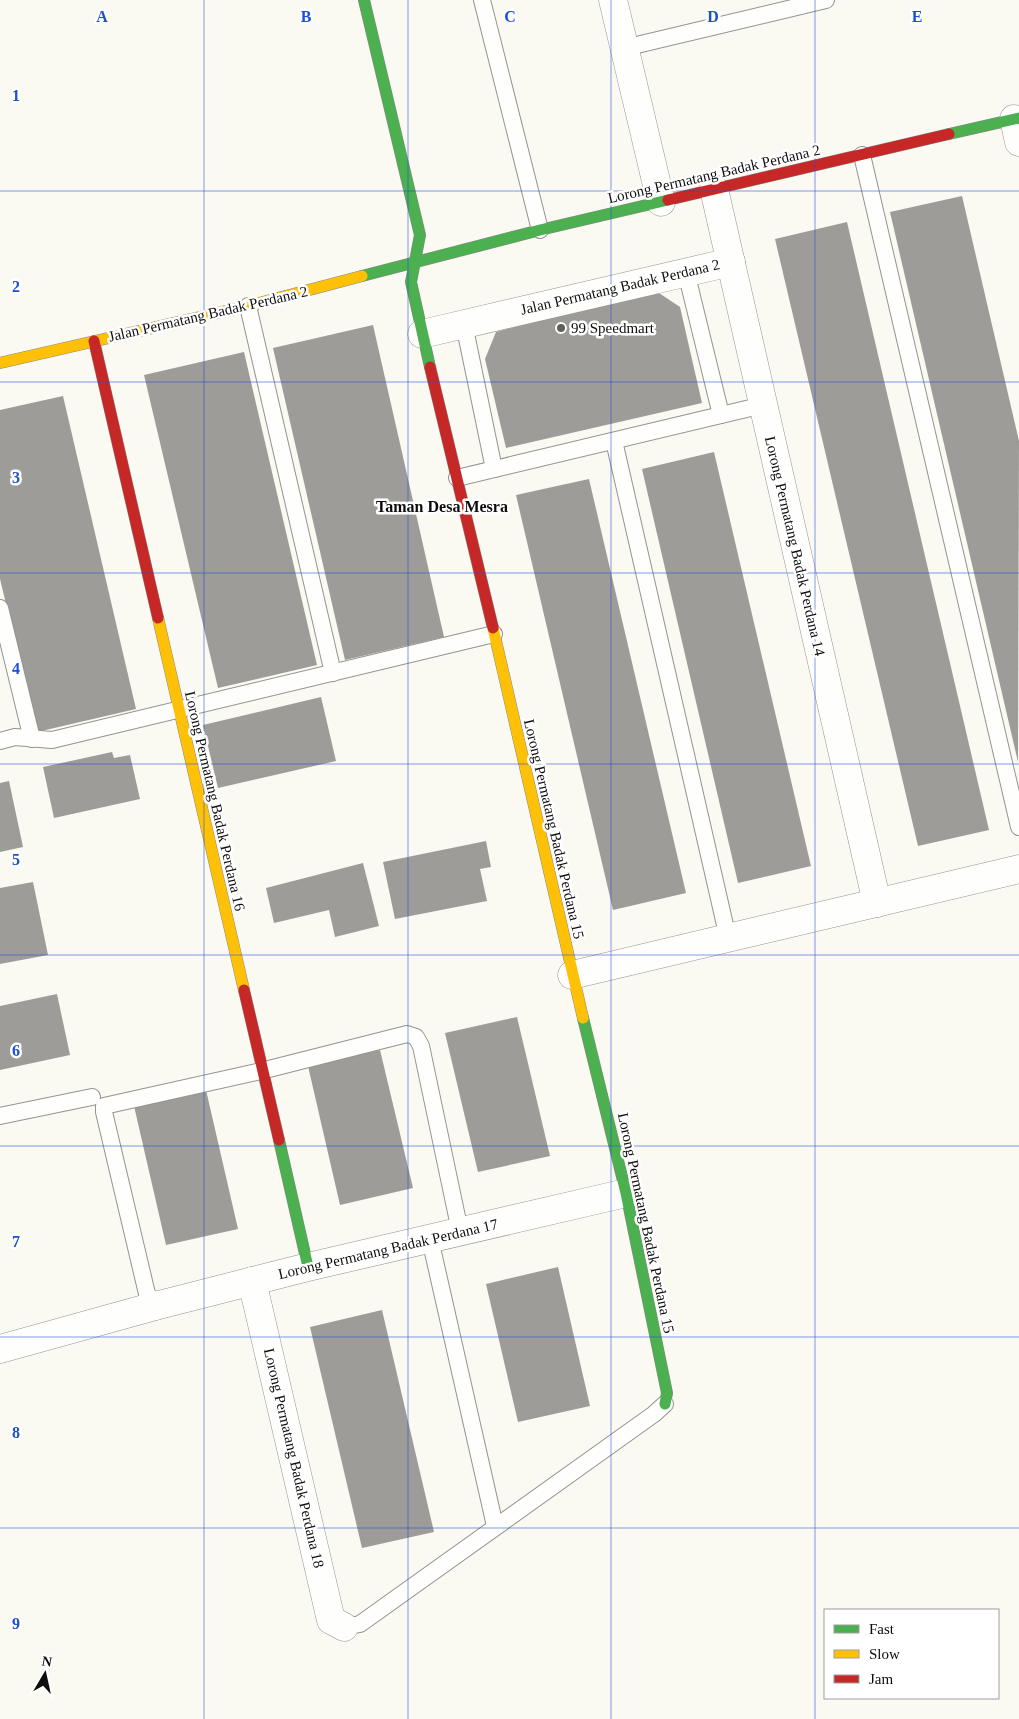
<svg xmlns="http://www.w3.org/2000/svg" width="1019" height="1719" viewBox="0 0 1019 1719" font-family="'Times New Roman',serif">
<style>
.building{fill:#9e9c98}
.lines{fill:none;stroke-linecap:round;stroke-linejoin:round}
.lane-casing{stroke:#949390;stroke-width:18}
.street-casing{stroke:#949390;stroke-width:29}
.fast-casing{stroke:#8a8a87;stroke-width:12}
.slow-casing{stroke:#8a8a87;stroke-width:12}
.jam-casing{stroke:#8a8a87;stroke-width:12}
.lane{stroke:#fefefd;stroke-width:16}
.street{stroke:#fefefd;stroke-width:28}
.fast{stroke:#4caf50;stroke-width:11}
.slow{stroke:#ffc107;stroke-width:11}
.jam{stroke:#c62828;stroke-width:11}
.grid{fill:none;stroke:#1d4ed8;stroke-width:1;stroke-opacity:0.55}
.poi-dot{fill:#60605d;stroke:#fff;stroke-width:2}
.labels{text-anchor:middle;stroke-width:5;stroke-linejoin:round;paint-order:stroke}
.street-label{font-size:15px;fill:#0d0d0d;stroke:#fff}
.poi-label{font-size:15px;fill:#0d0d0d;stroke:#fff;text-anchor:start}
.neighbourhood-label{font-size:16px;font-weight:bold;fill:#0d0d0d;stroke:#fff}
.grid-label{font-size:16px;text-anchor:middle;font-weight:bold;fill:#1d4ed8;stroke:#fff;stroke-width:5;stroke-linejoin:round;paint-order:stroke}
</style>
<rect width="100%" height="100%" fill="#faf9f2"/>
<!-- building -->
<g class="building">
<polygon points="962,196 1019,441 1018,762 890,212"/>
<polygon points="847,222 989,830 918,846 775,239"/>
<polygon points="653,289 680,307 702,403 506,448 485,359 496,332"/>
<polygon points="373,325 444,637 345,660 273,348"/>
<polygon points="244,352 317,665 218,688 144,375"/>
<polygon points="63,396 136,709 37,732 0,579 0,410"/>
<polygon points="714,452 811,866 738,883 642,469"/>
<polygon points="589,479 686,893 613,910 516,495"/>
<polygon points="321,697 336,761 218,788 203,725"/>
<polygon points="112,752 114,758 130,755 140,799 54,818 43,767"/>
<polygon points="9,781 23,847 0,852 0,783"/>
<polygon points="486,841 491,867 480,869 487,901 395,919 383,862"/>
<polygon points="363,863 379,926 335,937 329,910 274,923 266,888"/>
<polygon points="33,882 48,955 0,964 0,888"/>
<polygon points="57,994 70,1055 0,1070 0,1006"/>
<polygon points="517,1017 550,1156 478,1172 445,1033"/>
<polygon points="380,1050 413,1188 340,1205 308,1066"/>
<polygon points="206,1090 238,1229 166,1245 134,1106"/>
<polygon points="558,1267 590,1406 518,1422 486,1284"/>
<polygon points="382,1310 434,1532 362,1548 310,1327"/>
</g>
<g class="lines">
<defs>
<g id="lane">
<polyline points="482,0 540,230"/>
<polyline points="624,48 826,0"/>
<polyline points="862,155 1019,827"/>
<polyline points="686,272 721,415"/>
<polyline points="248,306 333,673"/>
<polyline points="464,324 494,469"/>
<polyline points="614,441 728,938"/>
<polyline points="457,478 763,405"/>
<polyline points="0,608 32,739"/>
<polyline points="0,741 15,737 52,740 494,634"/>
<polyline points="0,1116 92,1097"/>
<polyline points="430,1239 495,1526"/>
<polyline points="151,1304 148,1298 104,1112 104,1106 261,1071 407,1034 416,1037 421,1046 460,1231"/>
<polyline points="344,1627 360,1624 654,1414 665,1404"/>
</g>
<g id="street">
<polyline points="613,0 661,202"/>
<polyline points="1014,119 1019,142"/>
<polyline points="714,189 877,903"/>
<polyline points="422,334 731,262"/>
<polyline points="572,975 1019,869"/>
<polyline points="252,1281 331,1620 344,1627"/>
<polyline points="151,1304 155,1306 308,1267 626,1193"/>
<polyline points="0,1349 155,1306"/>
</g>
<g id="fast">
<polyline points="364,0 420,235 411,282 430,367"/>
<polyline points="949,134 1019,118"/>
<polyline points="362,276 540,230 668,200"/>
<polyline points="583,1018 626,1193 667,1393 665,1404"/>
<polyline points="279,1140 308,1267"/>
</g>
<g id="slow">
<polyline points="0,363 248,306 362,276"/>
<polyline points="158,618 244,990"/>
<polyline points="493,628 583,1018"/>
</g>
<g id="jam">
<polyline points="668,200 949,134"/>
<polyline points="94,341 158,618"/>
<polyline points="430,367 493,628"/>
<polyline points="244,990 279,1140"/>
</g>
</defs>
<!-- lane casing -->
<use href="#lane" class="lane-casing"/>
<!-- street casing -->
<use href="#street" class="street-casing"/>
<!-- fast casing -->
<use href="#fast" class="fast-casing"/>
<!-- slow casing -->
<use href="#slow" class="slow-casing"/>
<!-- jam casing -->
<use href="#jam" class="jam-casing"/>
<!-- lane -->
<use href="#lane" class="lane"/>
<!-- street -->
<use href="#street" class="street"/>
<!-- fast -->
<use href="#fast" class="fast"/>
<!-- slow -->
<use href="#slow" class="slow"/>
<!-- jam -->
<use href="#jam" class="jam"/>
</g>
<!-- grid -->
<path class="grid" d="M204 0V1719M408 0V1719M611 0V1719M815 0V1719M0 191H1019M0 382H1019M0 573H1019M0 764H1019M0 955H1019M0 1146H1019M0 1337H1019M0 1528H1019"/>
<!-- markers -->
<circle class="poi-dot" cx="561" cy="328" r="5"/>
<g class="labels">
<!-- street labels -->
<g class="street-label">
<text transform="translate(714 174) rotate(-13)" y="5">Lorong Permatang Badak Perdana 2</text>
<text transform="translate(620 287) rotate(-13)" y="5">Jalan Permatang Badak Perdana 2</text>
<text transform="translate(208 314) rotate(-13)" y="5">Jalan Permatang Badak Perdana 2</text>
<text transform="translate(795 546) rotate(77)" y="5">Lorong Permatang Badak Perdana 14</text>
<text transform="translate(215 801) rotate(77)" y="5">Lorong Permatang Badak Perdana 16</text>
<text transform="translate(554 829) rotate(77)" y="5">Lorong Permatang Badak Perdana 15</text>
<text transform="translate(646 1223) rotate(78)" y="5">Lorong Permatang Badak Perdana 15</text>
<text transform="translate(388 1249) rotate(-13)" y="5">Lorong Permatang Badak Perdana 17</text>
<text transform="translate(294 1458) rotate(77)" y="5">Lorong Permatang Badak Perdana 18</text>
</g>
<!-- poi labels -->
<g class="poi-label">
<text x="571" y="333">99 Speedmart</text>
</g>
<!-- neighbourhood labels -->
<g class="neighbourhood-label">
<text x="442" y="512">Taman Desa Mesra</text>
</g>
</g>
<g class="grid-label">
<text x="102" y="22">A</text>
<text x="306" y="22">B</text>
<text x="510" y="22">C</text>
<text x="713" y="22">D</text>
<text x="917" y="22">E</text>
<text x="16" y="101">1</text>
<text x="16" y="292">2</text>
<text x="16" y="483">3</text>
<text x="16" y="674">4</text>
<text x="16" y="865">5</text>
<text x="16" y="1056">6</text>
<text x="16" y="1247">7</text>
<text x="16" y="1438">8</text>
<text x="16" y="1629">9</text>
</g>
<!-- legend -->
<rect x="824" y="1609" width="175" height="90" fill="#ffffff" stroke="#9e9e9e"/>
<rect x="834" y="1625" width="25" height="8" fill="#4caf50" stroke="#9e9e9e"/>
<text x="869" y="1634" font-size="15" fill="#0d0d0d">Fast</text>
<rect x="834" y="1650" width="25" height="8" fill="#ffc107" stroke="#9e9e9e"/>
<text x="869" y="1659" font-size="15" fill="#0d0d0d">Slow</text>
<rect x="834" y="1675" width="25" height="8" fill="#c62828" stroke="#9e9e9e"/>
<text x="869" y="1684" font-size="15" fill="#0d0d0d">Jam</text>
<!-- north arrow -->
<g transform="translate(45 1674) rotate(9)" stroke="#ffffff" stroke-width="4" paint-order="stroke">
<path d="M0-4L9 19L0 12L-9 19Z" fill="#0d0d0d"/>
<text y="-8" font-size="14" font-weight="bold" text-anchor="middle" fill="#0d0d0d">N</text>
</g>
</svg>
